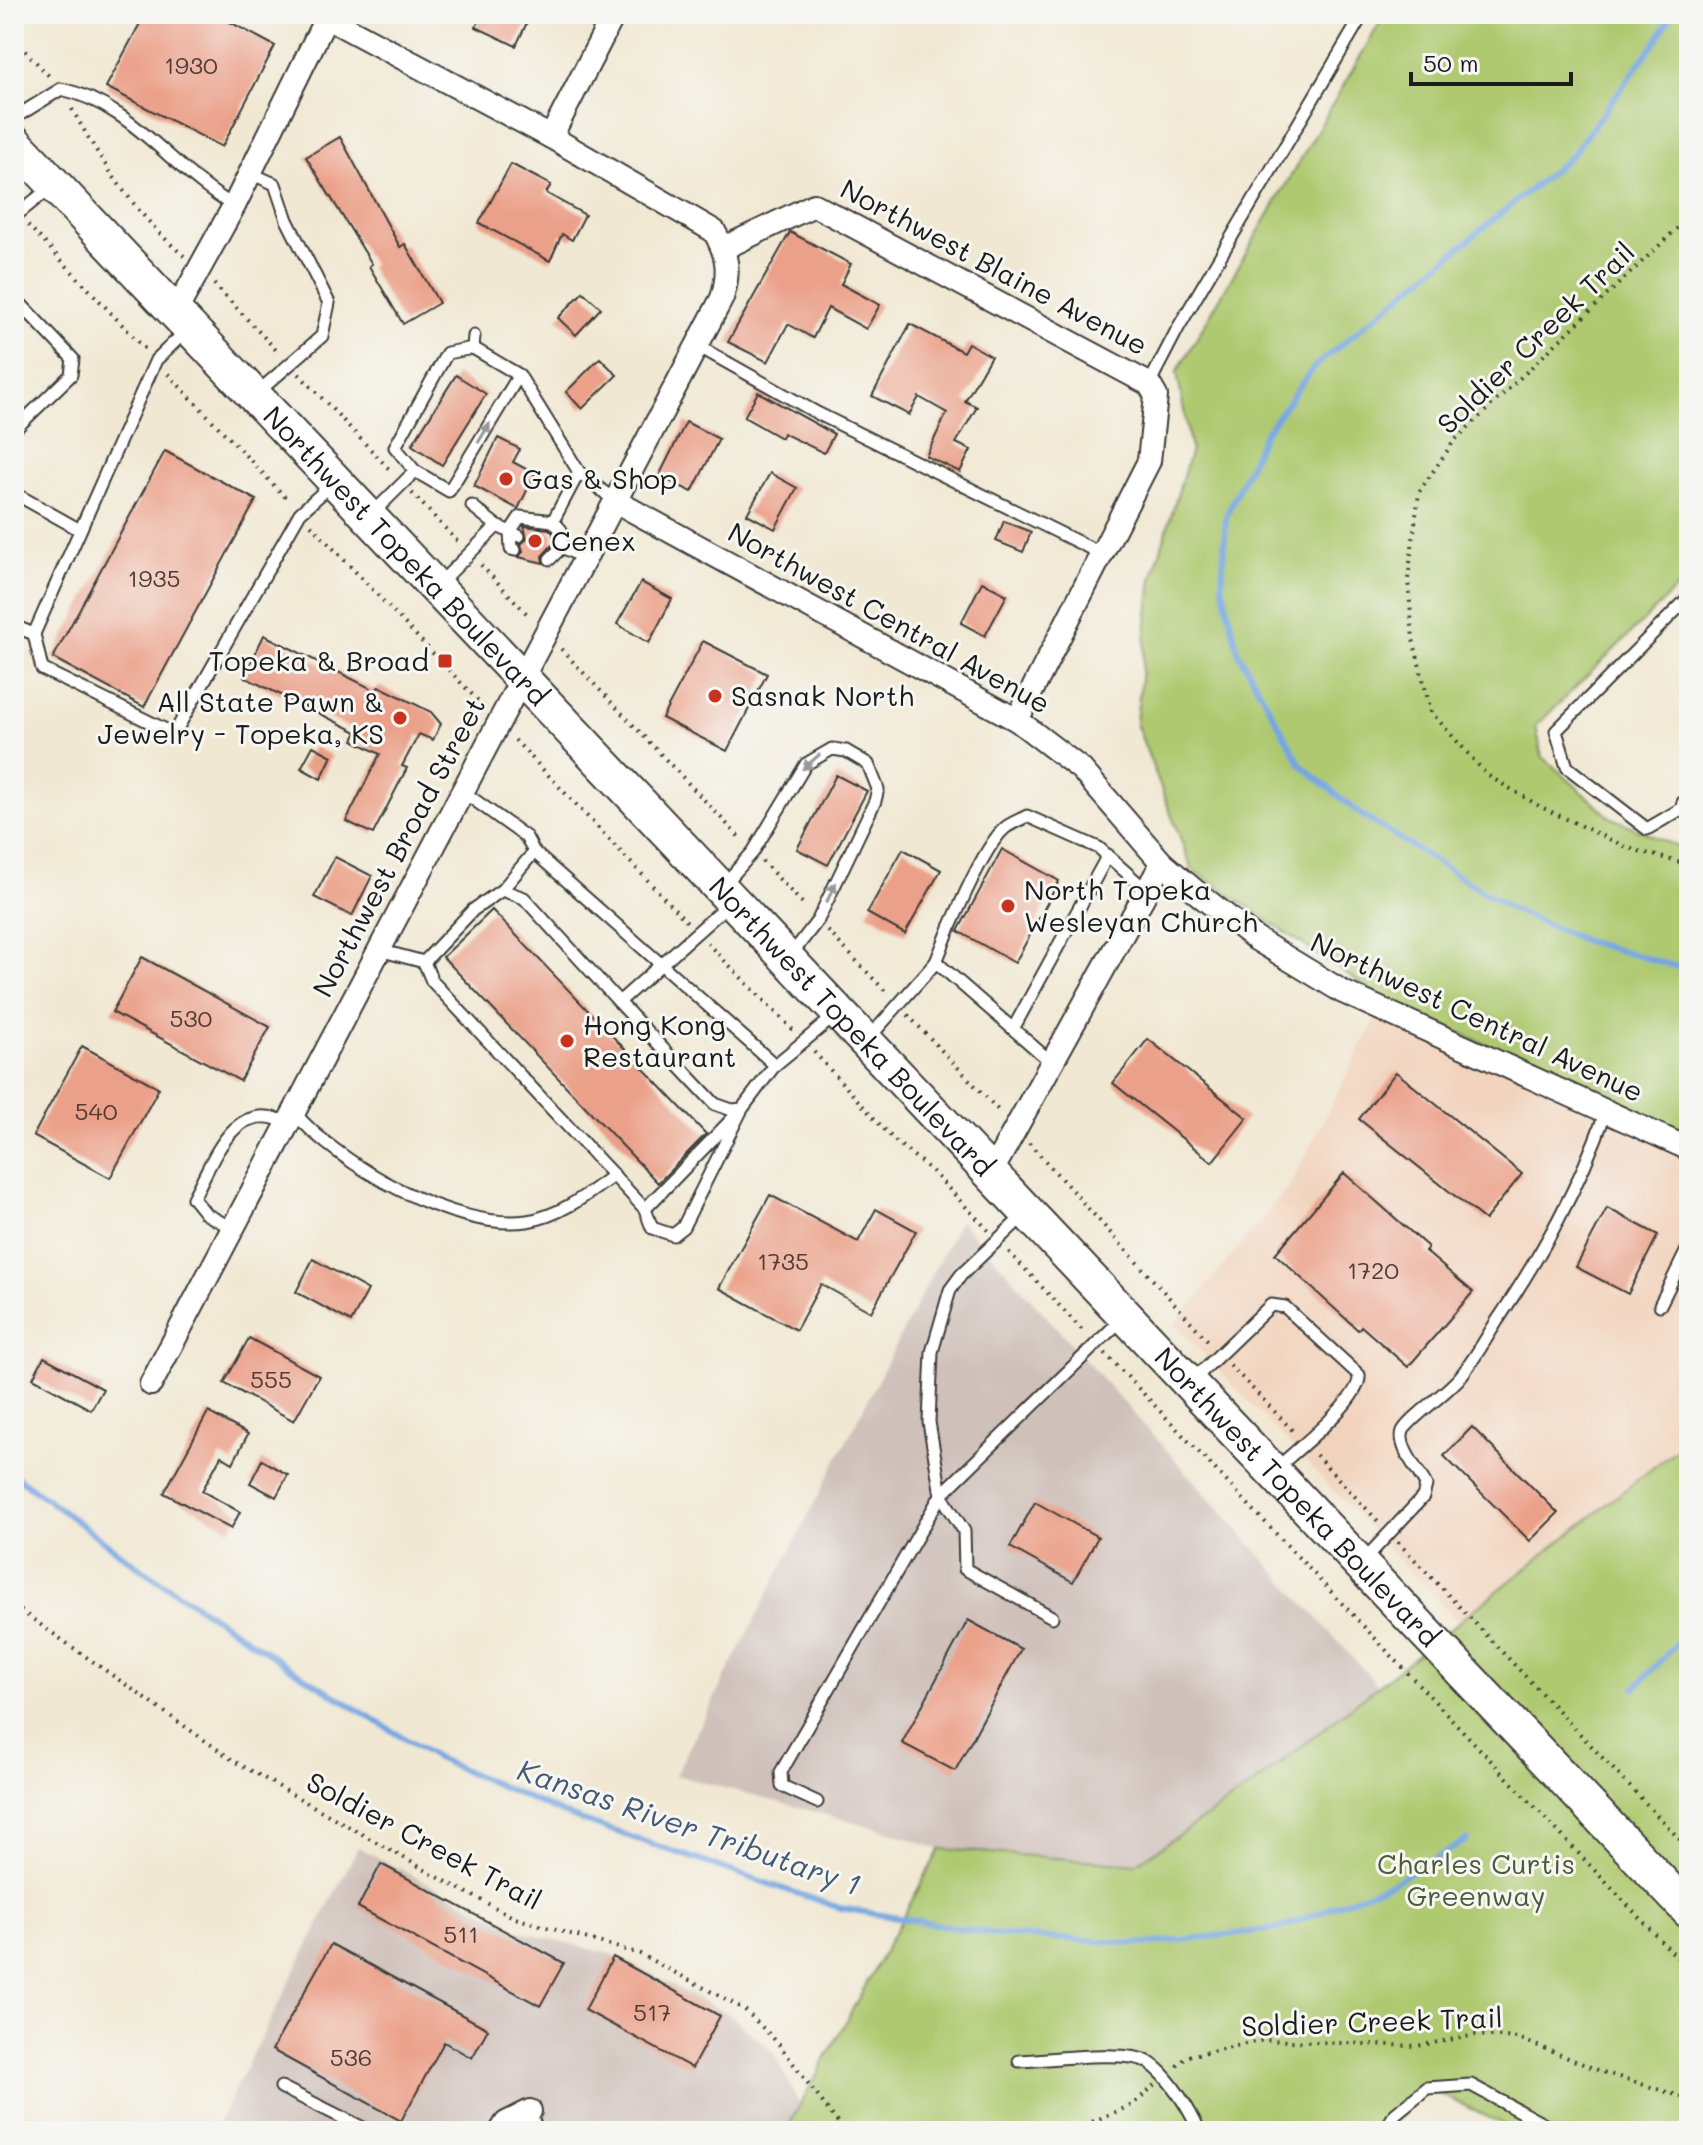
<svg xmlns="http://www.w3.org/2000/svg" width="1703" height="2145" viewBox="0 0 1703 2145" font-family="Mali,sans-serif">
<style>
.built{fill:#f2d4be}
.industrial{fill:#cfc0ba}
.green{fill:#aec96f;stroke:#657246;stroke-width:2}
.lines{fill:none;stroke-linecap:round;stroke-linejoin:round}
.stream{stroke:#74a6e0;stroke-width:6}
.building{fill:#eba089}
.service-casing{stroke:#3c3b37;stroke-width:15}
.minor-casing{stroke:#3c3b37;stroke-width:26}
.primary-casing{stroke:#3c3b37;stroke-width:38}
.path{stroke:#3c3b37;stroke-width:4;stroke-dasharray:2 6;stroke-linecap:butt}
.service{stroke:#fff;stroke-width:11}
.minor{stroke:#fff;stroke-width:22}
.primary{stroke:#fff;stroke-width:34}
.oneway{fill:#999}
.poi-dot{fill:#c8321e;stroke:#f6f6f2;stroke-width:3}
.labels{text-anchor:middle;stroke-width:6;stroke-linejoin:round;paint-order:stroke}
.number-label{font-size:24px;fill:#503d37}
.street-label{font-size:28px;fill:#1c1c1c;stroke:#f6f6f2}
.poi-label{font-size:28px;fill:#1c1c1c;stroke:#f6f6f2;text-anchor:start}
.park-label{font-size:28px;fill:#4f5939;stroke:#f6f6f2}
.water-label{font-size:30px;font-style:italic;fill:#445a74;stroke:#f6f6f2}
</style>
<rect width="100%" height="100%" fill="#f6f6f2"/>
<filter id="ink" filterUnits="userSpaceOnUse"><feTurbulence type="fractalNoise" baseFrequency=".0125" numOctaves="2"/><feDisplacementMap in="SourceGraphic" scale="16" xChannelSelector="R" yChannelSelector="G"/><feConvolveMatrix kernelMatrix="1 2 1 2 8 2 1 2 1" color-interpolation-filters="sRGB"/></filter>
<filter id="wash" filterUnits="userSpaceOnUse"><feTurbulence type="fractalNoise" baseFrequency=".006" numOctaves="4" result="noise"/><feDisplacementMap in="SourceGraphic" scale="32" xChannelSelector="R" yChannelSelector="G"/><feGaussianBlur stdDeviation="1.8" result="paint"/><feColorMatrix in="noise" values="0 0 0 0 0 0 0 0 0 0 0 0 0 0 0 0 0 1.4 0 .05"/><feComposite in="paint" operator="in"/></filter>
<g filter="url(#wash)">
<rect width="100%" height="100%" fill="#f1e8d3"/>
<!-- built -->
<polygon class="built" points="1385,1000 1689,1133 1689,1443 1458,1622 1175,1324 1291,1184"/>
<!-- industrial -->
<g class="industrial">
<polygon points="960,1220 1378,1686 1253,1785 1136,1864 940,1849 881,1829 675,1775"/>
<polygon points="358,1847 520,1931 614,1955 730,2015 773,2051 800,2106 786,2131 214,2131"/>
</g>
<!-- green -->
<g class="green">
<polygon points="1385,14 1689,14 1689,576 1536,726 1542,756 1610,817 1678,847 1689,848 1689,1133 1385,1000 1192,869 1136,723 1152,579 1191,450 1177,372"/>
<polygon points="1689,1443 1689,2131 1517,2131 1427,2088 1386,2131 786,2131 940,1849 1136,1864 1253,1785 1670,1454"/>
</g>
<g class="lines">
<!-- stream -->
<g class="stream">
<polyline points="1672,14 1657,40 1571,156 1315,366 1264,434 1226,516 1222,584 1238,652 1301,765 1360,814 1511,909 1585,941 1689,970"/>
<polyline points="14,1475 140,1568 289,1667 436,1758 569,1816 840,1908 1000,1935 1146,1944 1278,1929 1392,1883 1467,1840"/>
<polyline points="1635,1688 1689,1631"/>
</g>
</g>
<g id="blocks">
<!-- building -->
<g class="building">
<polygon points="145,14 215,14 275,46 222,147 106,87"/>
<polygon points="482,14 531,14 516,46 476,27"/>
<polygon points="340,137 400,247 405,244 439,303 403,324 369,266 372,264 306,157"/>
<polygon points="511,164 551,185 546,193 585,215 572,240 562,234 550,261 479,223"/>
<polygon points="790,232 851,264 841,284 880,305 866,329 828,308 813,338 788,324 768,362 728,342"/>
<polygon points="583,292 601,308 576,335 558,318"/>
<polygon points="910,324 963,352 968,343 991,356 965,401 977,407 956,443 971,450 960,472 926,456 947,413 919,397 909,415 872,396"/>
<polygon points="600,358 617,375 582,409 566,392"/>
<polygon points="456,375 486,394 442,465 412,445"/>
<polygon points="758,392 834,434 824,453 783,433 781,438 744,417"/>
<polygon points="686,422 719,439 692,492 659,476"/>
<polygon points="498,438 520,449 513,462 535,474 518,509 474,486"/>
<polygon points="165,451 256,500 144,707 53,658"/>
<polygon points="770,473 797,488 775,529 747,514"/>
<polygon points="1004,521 1031,532 1023,552 996,541"/>
<polygon points="524,526 549,529 553,533 553,544 542,556 543,563 519,557 523,551 521,544 527,539"/>
<polygon points="641,582 672,599 649,643 617,624"/>
<polygon points="982,582 1007,595 985,636 961,623"/>
<polygon points="264,635 376,691 379,686 431,712 441,724 433,740 419,734 402,766 407,768 373,834 346,821 380,754 353,740 357,732 244,677"/>
<polygon points="703,641 767,674 727,751 662,718"/>
<polygon points="313,746 332,756 321,779 301,768"/>
<polygon points="836,775 867,791 828,865 797,849"/>
<polygon points="903,849 941,870 905,934 867,913"/>
<polygon points="1002,849 1059,881 1015,963 958,931"/>
<polygon points="335,857 372,876 352,916 314,897"/>
<polygon points="492,910 706,1134 658,1183 443,957"/>
<polygon points="142,957 270,1027 240,1081 112,1012"/>
<polygon points="1148,1039 1247,1118 1212,1162 1113,1083"/>
<polygon points="82,1046 159,1088 110,1178 33,1136"/>
<polygon points="1396,1072 1522,1174 1485,1220 1359,1119"/>
<polygon points="1344,1173 1428,1247 1425,1251 1473,1292 1408,1367 1361,1326 1358,1330 1275,1254"/>
<polygon points="770,1195 858,1242 876,1209 916,1231 871,1312 821,1284 796,1330 719,1288"/>
<polygon points="1607,1208 1658,1235 1628,1294 1576,1267"/>
<polygon points="313,1259 368,1290 351,1322 296,1292"/>
<polygon points="249,1338 319,1376 294,1421 224,1383"/>
<polygon points="44,1357 103,1389 91,1410 33,1378"/>
<polygon points="208,1412 248,1434 233,1463 221,1456 202,1491 240,1512 231,1529 164,1493"/>
<polygon points="1472,1427 1558,1513 1530,1541 1444,1456"/>
<polygon points="262,1460 288,1475 276,1497 250,1483"/>
<polygon points="1035,1502 1098,1537 1073,1582 1010,1547"/>
<polygon points="968,1620 1021,1649 955,1771 902,1743"/>
<polygon points="381,1864 564,1963 540,2006 358,1907"/>
<polygon points="331,1944 488,2029 472,2058 444,2042 401,2121 272,2050"/>
<polygon points="613,1957 720,2016 692,2068 585,2010"/>
</g>
</g>
</g>
<g filter="url(#ink)">
<use href="#blocks" fill-opacity="0" stroke="#3c3b37" stroke-width="2"/>
<g class="lines">
<defs>
<g id="service">
<polyline points="14,20 19,14"/>
<path d="M14 118 61 89C132 104 173 171 234 206"/>
<polyline points="250,173 275,184 287,220 329,303 322,336 258,392"/>
<polyline points="14,217 51,187"/>
<polyline points="14,297 73,359 71,375 14,430"/>
<polyline points="474,336 473,348 519,375 579,472 615,501"/>
<polyline points="696,345 817,413 1102,554"/>
<polyline points="1149,384 1178,328 1363,14"/>
<polyline points="415,471 449,491 519,375"/>
<polyline points="14,493 80,530"/>
<polyline points="472,506 497,526"/>
<polyline points="373,513 415,471 395,447 447,353 473,348"/>
<polyline points="553,521 561,530 562,547 584,558"/>
<polyline points="515,550 511,549 510,532 519,536"/>
<polyline points="550,559 562,547"/>
<polyline points="437,586 497,526 510,532 520,517 553,521 579,472"/>
<polyline points="14,626 34,634 156,360 186,331"/>
<polyline points="34,634 42,669 174,734 300,513 331,485"/>
<polyline points="462,791 526,837 534,852 502,890"/>
<polyline points="1688,805 1647,829 1567,767 1556,731 1689,597"/>
<polyline points="534,852 775,1065"/>
<polyline points="722,887 753,852 806,764 832,749 846,751 868,764 878,789 875,801 818,920 791,955"/>
<polyline points="730,903 619,1002 715,1104 732,1110 742,1109 775,1065 836,1015"/>
<polyline points="379,950 424,962 473,910 502,890 524,898 619,1002"/>
<polyline points="424,962 432,981 645,1209 652,1228 673,1235 683,1227 742,1109"/>
<path d="M936 962C947 933 983 846 1005 828 1011 823 1020 820 1027 816L1099 848 1147 891"/>
<polyline points="1013,1029 1108,855"/>
<polyline points="868,1039 936,962 1051,1062"/>
<path d="M294 1112C338 1165 456 1231 527 1221 560 1216 588 1194 614 1175"/>
<polyline points="645,1209 733,1118"/>
<polyline points="1024,1215 961,1275 950,1290 932,1352 929,1422 941,1495 964,1531 965,1569 1052,1617"/>
<path d="M232 1228 206 1214 193 1198C215 1158 233 1097 288 1123"/>
<polyline points="1660,1305 1689,1246"/>
<path d="M1193 1380 1271 1305 1285 1307 1359 1375C1362 1399 1296 1450 1277 1468"/>
<path d="M1364 1560 1423 1497 1426 1485C1419 1471 1397 1446 1403 1431 1407 1421 1449 1391 1460 1377 1474 1360 1485 1340 1497 1321 1542 1254 1579 1188 1606 1111"/>
<polyline points="817,1802 782,1786 781,1772 941,1495 1122,1319"/>
<path d="M1019 2061C1046 2060 1127 2049 1148 2062 1168 2074 1190 2110 1199 2131"/>
<polyline points="281,2087 369,2131"/>
<polyline points="530,2111 537,2131"/>
<polyline points="1384,2131 1395,2114 1427,2088 1471,2085 1556,2131"/>
</g>
<g id="minor">
<polyline points="551,137 614,14"/>
<polyline points="724,248 814,205 1149,384 1156,396 1149,461 1017,720"/>
<polyline points="176,311 234,206 328,14"/>
<polyline points="615,501 1017,720 1081,769 1162,863 1201,896 1256,939 1343,992 1689,1149"/>
<polyline points="1688,805 1689,804"/>
<polyline points="991,1173 1162,863"/>
<path d="M151 1384 722 298C730 272 728 255 714 231L551 137 320 14"/>
<polyline points="501,2131 506,2123 530,2111"/>
</g>
<g id="primary">
<path id="s1" d="M14 142 1689 1911"/>
</g>
</defs>
<!-- service casing -->
<use href="#service" class="service-casing"/>
<!-- minor casing -->
<use href="#minor" class="minor-casing"/>
<!-- primary casing -->
<use href="#primary" class="primary-casing"/>
<!-- path -->
<g class="path">
<polyline points="14,39 51,78"/>
<path d="M72 109C102 163 136 215 184 256"/>
<polyline points="1689,217 1454,441 1419,492 1408,579 1413,639 1431,712 1487,775 1541,807 1628,848 1689,865"/>
<polyline points="28,225 146,350"/>
<polyline points="214,284 279,353"/>
<polyline points="168,374 289,501"/>
<polyline points="299,374 392,472"/>
<polyline points="412,493 458,542"/>
<polyline points="311,525 484,707"/>
<polyline points="481,565 530,617"/>
<polyline points="561,649 742,840"/>
<polyline points="515,740 687,922"/>
<polyline points="762,861 806,907"/>
<polyline points="828,931 888,994"/>
<polyline points="707,943 794,1031"/>
<polyline points="908,1015 1001,1113"/>
<polyline points="814,1052 894,1140 932,1171 989,1231"/>
<polyline points="1029,1143 1211,1344"/>
<polyline points="1009,1252 1085,1333"/>
<polyline points="1105,1353 1689,1970"/>
<polyline points="1230,1365 1296,1434"/>
<polyline points="1316,1455 1378,1521"/>
<polyline points="1398,1542 1689,1849"/>
<polyline points="14,1606 234,1761 432,1874 515,1918 640,1954 744,2009 777,2042 844,2131"/>
<polyline points="1177,2066 1188,2056 1264,2040 1417,2046 1476,2035 1518,2038 1603,2072 1689,2099"/>
<polyline points="1070,2131 1132,2105 1155,2085"/>
</g>
<!-- service -->
<use href="#service" class="service"/>
<!-- minor -->
<use href="#minor" class="minor"/>
<!-- primary -->
<use href="#primary" class="primary"/>
</g>
<!-- one-way arrows -->
<defs><path id="oneway-solid" d="M-6-.8H1V-3.2L6.5 0L1 3.2V.8H-6Z" transform="scale(2)"/></defs>
<g class="oneway">
<use href="#oneway-solid" transform="translate(484 433) rotate(-59)"/>
<use href="#oneway-solid" transform="translate(811 762) rotate(139)"/>
<use href="#oneway-solid" transform="translate(831 893) rotate(-65)"/>
</g>
</g>
<!-- markers -->
<g class="poi-dot">
<circle cx="506" cy="479" r="8"/>
<circle cx="535" cy="541" r="8"/>
<rect x="437" y="653" width="16" height="16" rx="4"/>
<circle cx="715" cy="696" r="8"/>
<circle cx="400" cy="718" r="8"/>
<circle cx="1008" cy="906" r="8"/>
<circle cx="567" cy="1041" r="8"/>
</g>
<g class="labels">
<!-- number labels -->
<g class="number-label">
<text x="191" y="74">1930</text>
<text x="154" y="587">1935</text>
<text x="191" y="1027">530</text>
<text x="96" y="1120">540</text>
<text x="783" y="1270">1735</text>
<text x="1373" y="1279">1720</text>
<text x="271" y="1388">555</text>
<text x="461" y="1943">511</text>
<text x="652" y="2021">517</text>
<text x="351" y="2066">536</text>
</g>
<!-- street labels -->
<g class="street-label">
<text transform="translate(994 267) rotate(28)" y="10">Northwest Blaine Avenue</text>
<text transform="translate(1536 338) rotate(-44)" y="10">Soldier Creek Trail</text>
<text dy="10" stroke="none"><textPath href="#s1" startOffset="570">Northwest Topeka Boulevard</textPath></text>
<text transform="translate(889 618) rotate(29)" y="10">Northwest Central Avenue</text>
<text transform="translate(399 847) rotate(-62)" y="10">Northwest Broad Street</text>
<text transform="translate(1477 1017) rotate(25)" y="10">Northwest Central Avenue</text>
<text dy="10" stroke="none"><textPath href="#s1" startOffset="1218">Northwest Topeka Boulevard</textPath></text>
<text dy="10" stroke="none"><textPath href="#s1" startOffset="1866">Northwest Topeka Boulevard</textPath></text>
<text transform="translate(424 1841) rotate(28)" y="10">Soldier Creek Trail</text>
<text transform="translate(1372 2022) rotate(-2)" y="10">Soldier Creek Trail</text>
</g>
<!-- poi labels -->
<g class="poi-label">
<text x="522" y="489">Gas &amp; Shop</text>
<text x="551" y="551">Cenex</text>
<text x="429" y="671" text-anchor="end">Topeka &amp; Broad</text>
<text x="731" y="706">Sasnak North</text>
<text x="384" y="712" text-anchor="end">All State Pawn &amp;<tspan x="384" dy="32">Jewelry - Topeka, KS</tspan></text>
<text x="1024" y="900">North Topeka<tspan x="1024" dy="32">Wesleyan Church</tspan></text>
<text x="583" y="1035">Hong Kong<tspan x="583" dy="32">Restaurant</tspan></text>
</g>
<!-- park labels -->
<g class="park-label">
<text x="1476" y="1874">Charles Curtis<tspan x="1476" dy="32">Greenway</tspan></text>
</g>
<!-- water labels -->
<g class="water-label">
<text transform="translate(689 1828) rotate(19)" y="10">Kansas River Tributary 1</text>
</g>
</g>
<!-- margin -->
<rect width="1703" height="2145" fill="none" stroke="#f6f6f2" stroke-width="48"/>
<!-- scale -->
<path d="M1411 72v12h160v-12" fill="none" stroke="#1c1c1c" stroke-width="4"/>
<text x="1423" y="72" font-size="24" fill="#1c1c1c" stroke="#f6f6f2" stroke-width="6" paint-order="stroke">50 m</text>
</svg>
